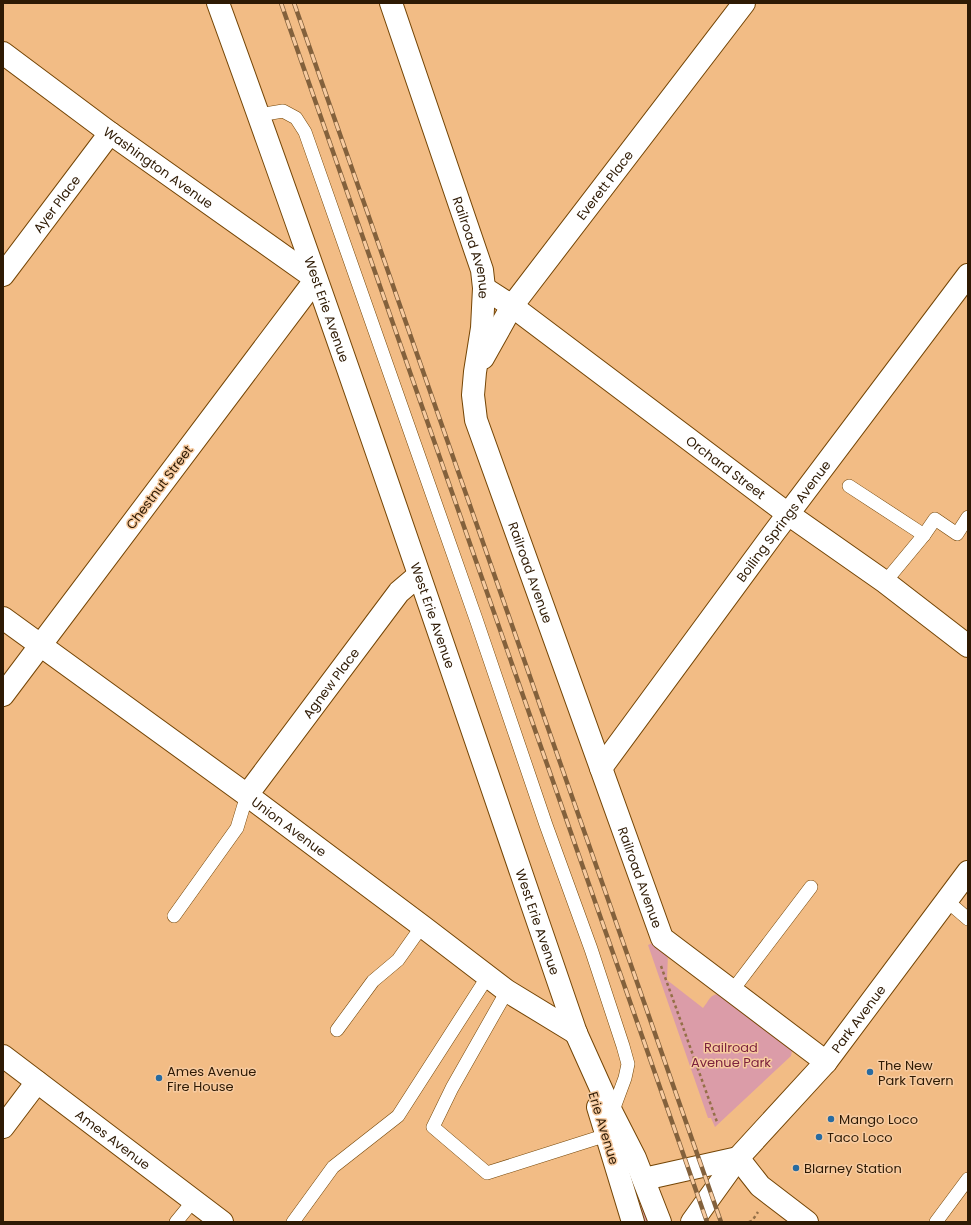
<svg xmlns="http://www.w3.org/2000/svg" width="971" height="1225" viewBox="0 0 971 1225" font-family="Poppins,sans-serif">
<style>
.green{fill:#db9ca8}
.lines{fill:none;stroke-linecap:round;stroke-linejoin:round}
.service-casing{stroke:#744505;stroke-width:14}
.minor-casing{stroke:#744505;stroke-width:24}
.tertiary-casing{stroke:#744505;stroke-width:24}
.secondary-casing{stroke:#744505;stroke-width:24}
.path{stroke:#946f47;stroke-width:2.5;stroke-dasharray:3 3;stroke-linecap:butt}
.service{stroke:#fff;stroke-width:13}
.minor{stroke:#fff;stroke-width:22}
.tertiary{stroke:#fff;stroke-width:22}
.secondary{stroke:#fff;stroke-width:22}
.rail-casing{stroke:#83613c;stroke-width:4.5}
.rail{stroke:#f7cba0;stroke-width:3;stroke-dasharray:9;stroke-linecap:butt}
.poi-dot{fill:#286ba0;stroke:#f7cba0;stroke-width:1.5}
.labels{text-anchor:middle;stroke-width:3;stroke-linejoin:round;paint-order:stroke}
.street-label{font-size:13px;fill:#2e1a04;stroke:#f7cba0}
.park-label{font-size:13px;fill:#7c223e;stroke:#f7cba0}
.poi-label{font-size:13px;fill:#2e1a04;stroke:#f7cba0;text-anchor:start}
</style>
<rect width="100%" height="100%" fill="#f2bc85"/>
<!-- green -->
<g class="green">
<path d="M655 942 668 954 667 980 703 1008C710 1000 710 992 723 995L790 1045 792 1051 791 1056 715 1127 711 1118H708L648 945Z"/>
<polygon points="627,1177 638,1193 649,1222 642,1222"/>
</g>
<g class="lines">
<defs>
<g id="service">
<polyline points="259,115 283,111 296,118 305,132 476,619 546,825 591,949 623,1046 628,1064 625,1078 612,1113"/>
<polyline points="849,486 924,535 885,582"/>
<polyline points="924,535 935,519 957,534 968,517"/>
<polyline points="947,901 968,919"/>
<polyline points="174,916 237,828 247,795"/>
<polyline points="507,991 452,1088 433,1127 487,1173 613,1133"/>
<polyline points="732,991 811,887"/>
<polyline points="337,1030 373,981 398,960 422,926"/>
<polyline points="176,1222 194,1200"/>
<polyline points="293,1222 333,1167 398,1116 488,976"/>
<polyline points="936,1222 968,1179"/>
</g>
<g id="minor">
<path id="s1" d="M391 3 482 270 484 288 482 328 475 372 473 395 476 420 662 938 826 1062"/>
<path id="s2" d="M3 53 110 133 316 279 3 695"/>
<path id="s3" d="M3 275 110 133"/>
<path id="s4" d="M484 288 512 306 788 514 885 582 968 646"/>
<path id="s5" d="M483 358 512 306 744 3"/>
<path id="s6" d="M601 768 773 534 968 275"/>
<path id="s7" d="M247 795 399 592 419 575"/>
<path id="s8" d="M3 1056 222 1222"/>
<polyline points="3,1127 37,1082"/>
<polyline points="644,1179 738,1158"/>
<path id="s9" d="M692 1222 738 1158 826 1062 968 872"/>
</g>
<g id="tertiary">
<path id="s10" d="M218 3C342 344 458 689 576 1033"/>
<polyline points="738,1158 760,1186 807,1222"/>
</g>
<g id="secondary">
<path id="s11" d="M3 618 247 795 422 926 507 991 576 1033"/>
<polyline points="576,1033 612,1113 635,1158 660,1222"/>
<polyline points="598,1107 633,1222"/>
</g>
</defs>
<!-- service casing -->
<use href="#service" class="service-casing"/>
<!-- minor casing -->
<use href="#minor" class="minor-casing"/>
<!-- tertiary casing -->
<use href="#tertiary" class="tertiary-casing"/>
<!-- secondary casing -->
<use href="#secondary" class="secondary-casing"/>
<!-- path -->
<g class="path">
<polyline points="661,966 717,1122"/>
<polyline points="749,1222 752,1221 758,1212"/>
</g>
<!-- service -->
<use href="#service" class="service"/>
<!-- minor -->
<use href="#minor" class="minor"/>
<!-- tertiary -->
<use href="#tertiary" class="tertiary"/>
<!-- secondary -->
<use href="#secondary" class="secondary"/>
<defs>
<g id="rail">
<polyline points="281,3 707,1222"/>
<polyline points="294,3 721,1222"/>
</g>
</defs>
<!-- rail casing -->
<use href="#rail" class="rail-casing"/>
<!-- rail -->
<use href="#rail" class="rail"/>
</g>
<!-- markers -->
<g class="poi-dot">
<circle cx="870" cy="1072" r="4"/>
<circle cx="159" cy="1078" r="4"/>
<circle cx="831" cy="1119" r="4"/>
<circle cx="819" cy="1137" r="4"/>
<circle cx="796" cy="1168" r="4"/>
</g>
<g class="labels">
<!-- street labels -->
<g class="street-label">
<text dy="5" stroke="none"><textPath href="#s2" startOffset="193">Washington Avenue</textPath></text>
<text dy="5" stroke="none"><textPath href="#s5" startOffset="212">Everett Place</textPath></text>
<text dy="5" stroke="none"><textPath href="#s3" startOffset="89">Ayer Place</textPath></text>
<text dy="5" stroke="none"><textPath href="#s1" startOffset="258">Railroad Avenue</textPath></text>
<text dy="5" stroke="none"><textPath href="#s10" startOffset="325">West Erie Avenue</textPath></text>
<text dy="5" stroke="none"><textPath href="#s4" startOffset="301">Orchard Street</textPath></text>
<text transform="translate(159 487) rotate(-53)" y="5">Chestnut Street</text>
<text dy="5" stroke="none"><textPath href="#s6" startOffset="307">Boiling Springs Avenue</textPath></text>
<text dy="5" stroke="none"><textPath href="#s1" startOffset="595">Railroad Avenue</textPath></text>
<text dy="5" stroke="none"><textPath href="#s10" startOffset="649">West Erie Avenue</textPath></text>
<text dy="5" stroke="none"><textPath href="#s7" startOffset="140">Agnew Place</textPath></text>
<text dy="5" stroke="none"><textPath href="#s11" startOffset="354">Union Avenue</textPath></text>
<text dy="5" stroke="none"><textPath href="#s1" startOffset="919">Railroad Avenue</textPath></text>
<text dy="5" stroke="none"><textPath href="#s10" startOffset="973">West Erie Avenue</textPath></text>
<text dy="5" stroke="none"><textPath href="#s9" startOffset="263">Park Avenue</textPath></text>
<text transform="translate(604 1128) rotate(73)" y="5">Erie Avenue</text>
<text dy="5" stroke="none"><textPath href="#s8" startOffset="138">Ames Avenue</textPath></text>
</g>
<!-- park labels -->
<g class="park-label">
<text x="731" y="1052">Railroad<tspan x="731" dy="15">Avenue Park</tspan></text>
</g>
<!-- poi labels -->
<g class="poi-label">
<text x="878" y="1070">The New<tspan x="878" dy="15">Park Tavern</tspan></text>
<text x="167" y="1076">Ames Avenue<tspan x="167" dy="15">Fire House</tspan></text>
<text x="839" y="1124">Mango Loco</text>
<text x="827" y="1142">Taco Loco</text>
<text x="804" y="1173">Blarney Station</text>
</g>
</g>
<!-- border -->
<rect width="971" height="1225" fill="none" stroke="#2e1a04" stroke-width="8"/>
</svg>
